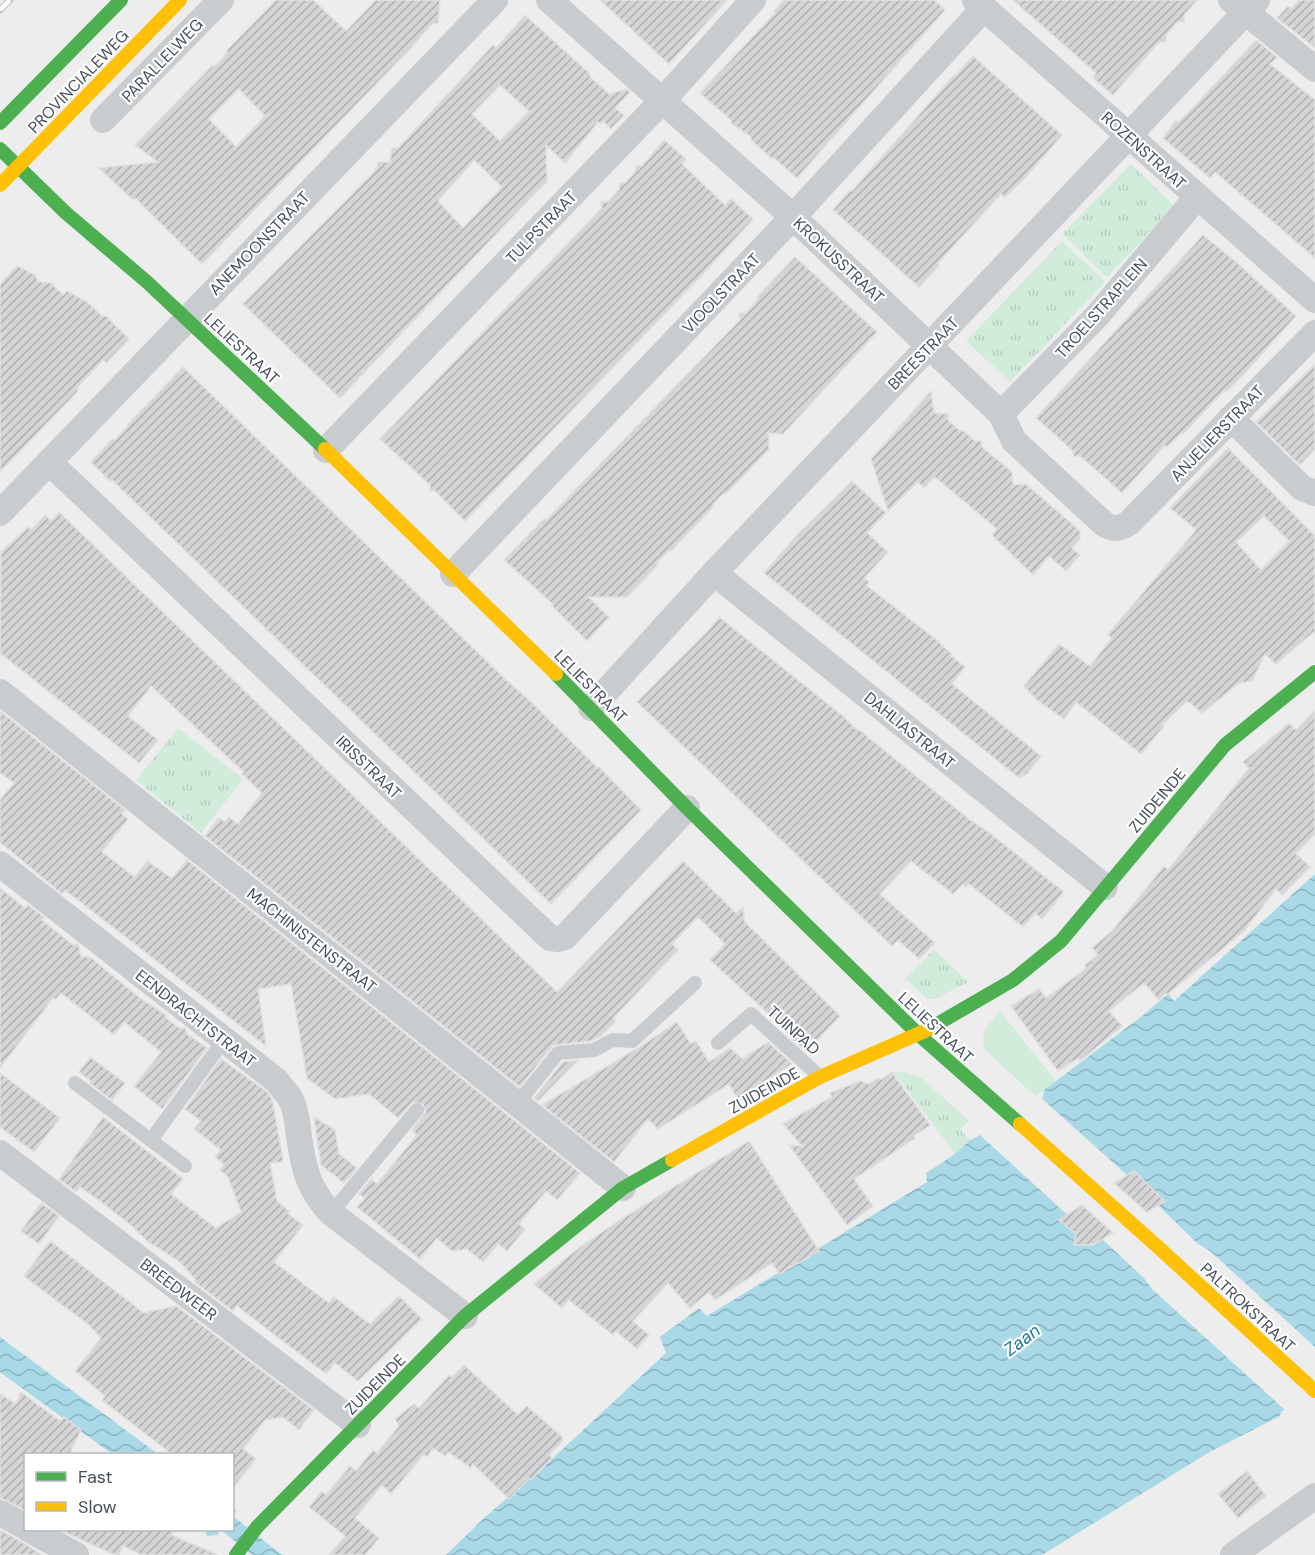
<svg xmlns="http://www.w3.org/2000/svg" width="1315" height="1555" viewBox="0 0 1315 1555" font-family="'DM Sans',sans-serif">
<style>
.grass{fill:url(#grass-tufts)}
.garden{fill:#d2ecdc}
.water{fill:url(#water-waves)}
.pier{fill:#eeeded}
.building{fill:url(#building-hatch);stroke:#dfdfe0;stroke-width:1.5;fill-rule:evenodd}
.lines{fill:none;stroke-linecap:round;stroke-linejoin:round}
.lane{stroke:#c9ccce;stroke-width:14}
.street{stroke:#c9ccce;stroke-width:26}
.fast{stroke:#4caf50;stroke-width:14}
.slow{stroke:#ffc107;stroke-width:14}
.rail-casing{stroke:#c4c5c7;stroke-width:7}
.rail{stroke:#fff;stroke-width:4.5;stroke-dasharray:14;stroke-linecap:butt}
.labels{text-anchor:middle;stroke-width:4.5;stroke-linejoin:round;paint-order:stroke}
.street-label{font-size:16px;fill:#464f58;stroke:#fff}
.water-label{font-size:18px;font-style:italic;fill:#157d9c;stroke:#fff}
</style>
<defs>
<pattern id="grass-tufts" width="24" height="20" patternUnits="userSpaceOnUse" patternTransform="scale(1.5)"><rect width="24" height="20" fill="#d2ecdc"/><path d="M3 7l-1-3M5 7V3M7 7l1-3M15 17l-1-3M17 17v-4M19 17l1-3" fill="none" stroke="#b6ccbf"/></pattern>
<pattern id="water-waves" width="16" height="10" patternUnits="userSpaceOnUse" patternTransform="scale(1.5)"><rect width="16" height="10" fill="#a9d9e7"/><path d="M0 5q4-4 8 0t8 0" fill="none" stroke="#8bb2be"/></pattern>
<pattern id="building-hatch" width="6" height="6" patternUnits="userSpaceOnUse" patternTransform="scale(1.5)"><rect width="6" height="6" fill="#d5d5d7"/><path d="M-1 1l2-2M0 6l6-6M5 7l2-2" fill="none" stroke="#afafb1"/></pattern>
</defs>
<rect width="100%" height="100%" fill="#eeeded"/>
<!-- grass -->
<g class="grass">
<polygon points="1131,164 1175,207 1107,277 1062,234"/>
<polygon points="1062,241 1105,282 1010,382 966,341"/>
<polygon points="178,728 243,779 201,833 136,780"/>
<polygon points="934,949 968,982 935,999 928,999 905,979"/>
<polygon points="894,1072 907,1072 922,1078 969,1121 960,1129 970,1140 955,1154"/>
</g>
<!-- garden -->
<path class="garden" d="M1000 1011 1056 1081 1035 1096 984 1049C980 1030 989 1025 1000 1011Z"/>
<!-- water -->
<g class="water">
<polygon points="1315,874 1315,1390 1281,1412 1280,1416 1208,1453 1042,1555 446,1555 484,1518 553,1458 666,1353 660,1337 699,1308 707,1316 927,1182 926,1173 955,1154 970,1140 979,1136 1043,1097 1044,1090 1142,1016 1168,994 1174,1001"/>
<polygon points="0,1337 158,1454 112,1454 0,1372"/>
<polygon points="233,1509 236,1511 233,1516 282,1555 252,1555 221,1530 217,1535 207,1536 205,1530 232,1530"/>
</g>
<!-- pier -->
<polygon class="pier" points="1040,1097 1127,1175 1198,1244 1210,1251 1315,1347 1315,1391 1285,1410 1152,1289 1144,1278 1101,1238 1084,1230 980,1135"/>
<!-- building -->
<g class="building">
<path d="M276 0H313L346 31 376 0H440L438 23 432 24 408 51 202 264 135 198 133 200 99 168 158 162 135 145 212 66H215L221 60 227 53V50ZM239 89 265 116 236 147 209 119Z"/>
<polygon points="600,0 727,0 669,64"/>
<polygon points="784,0 934,0 945,10 797,178 774,158 771,158 751,140 751,137 731,123 732,121 700,93 775,13 774,11"/>
<polygon points="1013,0 1197,0 1184,15 1184,22 1177,22 1166,35 1166,41 1159,42 1113,95 1093,78 1096,73"/>
<polygon points="1299,0 1315,0 1315,48 1277,18 1288,6 1291,9"/>
<path d="M525 15 590 74V77L609 94 627 89 630 92 615 108 624 115 611 129 603 121 601 124 598 122 565 163 546 145 547 182 539 189 340 398 243 304 371 175 377 168 378 162H390L392 148H398L493 45 496 48ZM500 85 529 111 500 141 472 114ZM474 160 502 187 463 228 438 201Z"/>
<polygon points="1255,41 1257,41 1277,57 1270,64 1315,100 1315,258 1215,172 1210,178 1163,138 1175,121 1179,121 1188,113"/>
<polygon points="973,56 1062,135 1025,178 1005,197 1001,194 937,264 939,266 919,287 833,210 850,190 852,191 954,75 955,76"/>
<polygon points="664,140 686,159 682,164 725,205 731,199 753,219 702,275 465,521 435,491 430,491 430,485 380,439 602,208 601,202 608,202 619,190 620,184 625,183 635,172 636,166 642,166"/>
<polygon points="1203,235 1236,262 1296,316 1241,377 1226,392 1224,391 1183,434 1182,433 1167,447 1165,445 1122,493 1080,456 1074,457 1073,451 1036,418"/>
<polygon points="795,257 877,332 783,434 768,433 769,449 727,493 724,493 713,504 713,507 671,551 668,551 657,563 657,566 627,597 588,597 609,617 587,641 553,607 553,604 504,560 544,519 546,520 708,353 740,320 739,313 746,313 758,299 758,296"/>
<polygon points="17,266 35,275 39,282 51,283 63,295 67,291 87,302 102,316 106,316 129,339 106,363 103,360 77,388 78,391 0,472 0,284"/>
<polygon points="1315,364 1315,449 1300,465 1256,422"/>
<polygon points="183,367 505,679 531,702 598,768 599,767 641,810 551,904 112,480 110,481 91,462 112,439 115,440 128,426 128,424"/>
<polygon points="931,391 934,413 948,414 948,420 960,431 964,431 975,441 981,441 982,447 1012,472 1013,485 1026,484 1080,531 1080,539 1072,548 1080,555 1066,571 1049,556 1033,575 992,535 997,529 935,477 924,488 918,482 888,511 871,459"/>
<path d="M1228 448 1315 536V631L1276 664 1265 654 1252 681 1239 683 1202 713 1187 701 1162 725 1164 726 1141 754 1076 702 1064 719 1037 700 1024 686 1059 644 1090 666 1112 638 1108 634 1196 530 1170 508ZM1264 516 1289 541 1261 570 1236 542Z"/>
<polygon points="852,481 886,513 867,533 888,552 864,578 869,582 866,585 938,641 951,654 950,655 965,667 952,684 1041,756 1027,774 1019,778 764,573 796,536"/>
<polygon points="59,512 557,992 683,861 736,913 743,907 745,922 840,1016 806,1052 783,1031 786,1030 710,960 725,944 698,917 672,944 678,950 613,1018 616,1021 601,1036 591,1041 553,1045 520,1087 205,836 219,818 225,822 229,817 238,824 262,793 242,774 244,772 151,686 128,716 158,740 139,763 0,653 1,552 26,529 29,527 31,530 45,515 51,521"/>
<polygon points="719,617 844,717 857,730 858,729 970,820 987,831 1064,892 1042,919 1035,913 1023,927 969,884 966,887 963,884 953,894 911,861 880,894 935,943 919,959 898,940 892,946 637,702 707,632"/>
<polygon points="1315,710 1315,834 1296,854 1310,867 1282,895 1276,889 1244,931 1168,994 1166,993 1159,1000 1144,983 1109,1011 1122,1026 1080,1061 1078,1058 1058,1071 1011,1006 1039,989 1046,998 1084,970 1086,967 1085,965 1098,955 1092,948 1113,930 1164,866 1168,870 1249,768 1243,762 1289,723 1296,730"/>
<polygon points="0,711 125,810 122,814 128,819 102,852 135,877 147,861 172,878 187,860 580,1173 557,1200 546,1191 519,1224 525,1229 507,1251 498,1244 483,1262 467,1249 452,1251 437,1238 420,1259 357,1207 365,1198 359,1194 371,1179 377,1184 417,1135 412,1130 426,1112 423,1104 413,1102 398,1118 369,1094 335,1099 307,1078 291,984 258,989 266,1046 65,890 62,894 0,842 0,800 14,783 0,773"/>
<polygon points="0,888 25,908 28,905 44,917 42,920 73,945 78,944 81,957 90,957 141,999 166,1015 166,1018 179,1028 185,1028 187,1034 207,1048 162,1109 134,1086 161,1052 124,1022 114,1035 61,993 56,999 53,998 0,1068"/>
<polygon points="677,1022 691,1044 696,1041 709,1062 730,1048 742,1059 768,1042 792,1064 738,1099 729,1084 658,1129 648,1119 614,1162 542,1105 638,1048"/>
<polygon points="90,1057 125,1083 112,1100 90,1083 91,1081 79,1072"/>
<polygon points="221,1059 266,1091 272,1099 283,1159 281,1162 270,1163 277,1201 290,1212 288,1214 303,1225 274,1262 329,1303 334,1297 370,1324 399,1296 422,1319 358,1381 335,1363 326,1374 237,1306 233,1311 195,1282 196,1280 180,1262 147,1241 133,1227 104,1204 80,1187 76,1192 59,1179 103,1117 183,1179 171,1194 216,1228 241,1212 228,1177 220,1170 224,1164 215,1157 221,1150 194,1129 201,1121 185,1109"/>
<polygon points="578,1060 538,1101 534,1098 563,1062"/>
<polygon points="892,1072 930,1125 914,1136 915,1138 854,1179 873,1206 847,1225 789,1145 802,1146 783,1124 832,1097 830,1093 860,1081 869,1084 876,1079 882,1079"/>
<polygon points="0,1073 60,1118 34,1152 0,1127"/>
<polygon points="314,1117 335,1130 339,1154 357,1168 344,1183 321,1165"/>
<polygon points="749,1141 819,1251 779,1274 772,1263 715,1300 709,1292 690,1308 668,1283 633,1321 649,1335 637,1349 616,1331 613,1335 569,1300 562,1308 534,1284 580,1247 620,1220"/>
<polygon points="1134,1171 1165,1201 1147,1212 1114,1183"/>
<polygon points="41,1203 59,1216 39,1244 21,1231"/>
<polygon points="1082,1205 1113,1233 1093,1245 1074,1245 1076,1234 1059,1220"/>
<polygon points="50,1241 144,1313 176,1306 314,1410 299,1430 283,1417 265,1420 243,1449 256,1459 232,1489 232,1455 173,1455 102,1400 105,1396 75,1371 101,1338 89,1325 24,1276"/>
<polygon points="464,1365 518,1415 527,1406 561,1436 563,1440 549,1455 552,1458 531,1480 529,1478 509,1499 473,1464 471,1468 448,1452 445,1456 433,1448 427,1457 424,1454 391,1494 382,1485 355,1518 379,1538 365,1555 329,1555 345,1536 309,1507 322,1491 326,1495 350,1466 356,1471 373,1450 377,1453 399,1426 395,1419 414,1404 419,1408 449,1375 452,1377"/>
<polygon points="21,1392 60,1421 64,1417 81,1430 69,1455 26,1455 26,1510 0,1498 0,1394 16,1404"/>
<polygon points="1247,1471 1266,1496 1238,1518 1218,1494"/>
<polygon points="0,1530 20,1541 42,1555 0,1555"/>
<polygon points="60,1530 174,1530 171,1535 218,1555 142,1555 123,1546 119,1555 115,1555"/>
</g>
<g class="lines">
<!-- lane -->
<g class="lane">
<polyline points="718,1043 751,1014 820,1077"/>
<polyline points="75,1083 185,1166"/>
<polyline points="518,1103 558,1053 594,1050 613,1040 632,1041 695,983"/>
<polyline points="151,1140 224,1040"/>
<polyline points="331,1213 417,1110"/>
</g>
<!-- street -->
<g class="street">
<path d="M549 0 793 217 1001 414 1014 441 1104 524C1113 530 1120 529 1129 523L1315 333"/>
<polyline points="975,0 1315,300"/>
<polyline points="1231,0 1315,69"/>
<polyline points="103,120 221,0"/>
<polyline points="1001,414 1097,316 1197,197"/>
<polyline points="1231,418 1302,488 1315,493"/>
<polyline points="326,450 663,100 753,0"/>
<polyline points="49,462 550,938 558,939 565,937 687,808"/>
<polyline points="0,513 495,0"/>
<polyline points="714,573 1105,887"/>
<polyline points="453,574 793,217 984,8"/>
<polyline points="0,692 623,1188"/>
<polyline points="591,708 714,573 1257,0"/>
<path d="M0 864 277 1081C280 1086 285 1091 289 1096 296 1108 298 1124 299 1137 304 1169 308 1189 331 1213L465 1316"/>
<polyline points="0,1153 358,1425"/>
<polyline points="0,1513 26,1527"/>
<polyline points="30,1530 76,1555"/>
<polyline points="1233,1555 1315,1496"/>
</g>
<!-- fast -->
<g class="fast">
<polyline points="0,123 121,0"/>
<polyline points="0,149 66,213 147,282 325,449"/>
<polyline points="556,674 687,808 919,1035 1020,1124"/>
<polyline points="927,1030 1013,980 1061,941 1225,745 1315,672"/>
<polyline points="236,1555 257,1527 465,1316 623,1188 672,1160"/>
</g>
<!-- slow -->
<g class="slow">
<polyline points="0,185 180,0"/>
<polyline points="325,449 556,674"/>
<polyline points="1020,1124 1158,1247 1315,1391"/>
<polyline points="672,1160 820,1077 927,1030"/>
</g>
<defs>
<polyline id="rail" points="0,10 10,0"/>
</defs>
<!-- rail casing -->
<use href="#rail" class="rail-casing"/>
<!-- rail -->
<use href="#rail" class="rail"/>
</g>
<g class="labels">
<!-- street labels -->
<g class="street-label">
<text transform="translate(162 60) rotate(-46)" y="6">PARALLELWEG</text>
<text transform="translate(78 81) rotate(-46)" y="6">PROVINCIALEWEG</text>
<text transform="translate(1144 150) rotate(42)" y="6">ROZENSTRAAT</text>
<text transform="translate(541 227) rotate(-46)" y="6">TULPSTRAAT</text>
<text transform="translate(259 243) rotate(-46)" y="6">ANEMOONSTRAAT</text>
<text transform="translate(839 260) rotate(43)" y="6">KROKUSSTRAAT</text>
<text transform="translate(721 293) rotate(-46)" y="6">VIOOLSTRAAT</text>
<text transform="translate(1101 308) rotate(-48)" y="6">TROELSTRAPLEIN</text>
<text transform="translate(242 348) rotate(43)" y="6">LELIESTRAAT</text>
<text transform="translate(923 353) rotate(-46)" y="6">BREESTRAAT</text>
<text transform="translate(1217 433) rotate(-46)" y="6">ANJELIERSTRAAT</text>
<text transform="translate(591 686) rotate(45)" y="6">LELIESTRAAT</text>
<text transform="translate(910 730) rotate(39)" y="6">DAHLIASTRAAT</text>
<text transform="translate(369 767) rotate(44)" y="6">IRISSTRAAT</text>
<text transform="translate(1157 800) rotate(-50)" y="6">ZUIDEINDE</text>
<text transform="translate(312 940) rotate(38)" y="6">MACHINISTENSTRAAT</text>
<text transform="translate(196 1018) rotate(38)" y="6">EENDRACHTSTRAAT</text>
<text transform="translate(936 1027) rotate(43)" y="6">LELIESTRAAT</text>
<text transform="translate(794 1030) rotate(42)" y="6">TUINPAD</text>
<text transform="translate(764 1090) rotate(-29)" y="6">ZUIDEINDE</text>
<text transform="translate(179 1289) rotate(37)" y="6">BREEDWEER</text>
<text transform="translate(1248 1307) rotate(43)" y="6">PALTROKSTRAAT</text>
<text transform="translate(375 1384) rotate(-45)" y="6">ZUIDEINDE</text>
</g>
<!-- water labels -->
<g class="water-label">
<text transform="translate(1022 1340) rotate(-37)" y="6">Zaan</text>
</g>
</g>
<!-- legend -->
<rect x="24" y="1453" width="210" height="78" fill="#ffffff" stroke="#b5b9bc" stroke-width="1.5"/>
<rect x="36" y="1472" width="30" height="9" fill="#4caf50" stroke="#b5b9bc" stroke-width="1.5"/>
<text x="78" y="1483" font-size="18" fill="#464f58">Fast</text>
<rect x="36" y="1502" width="30" height="9" fill="#ffc107" stroke="#b5b9bc" stroke-width="1.5"/>
<text x="78" y="1513" font-size="18" fill="#464f58">Slow</text>
</svg>
